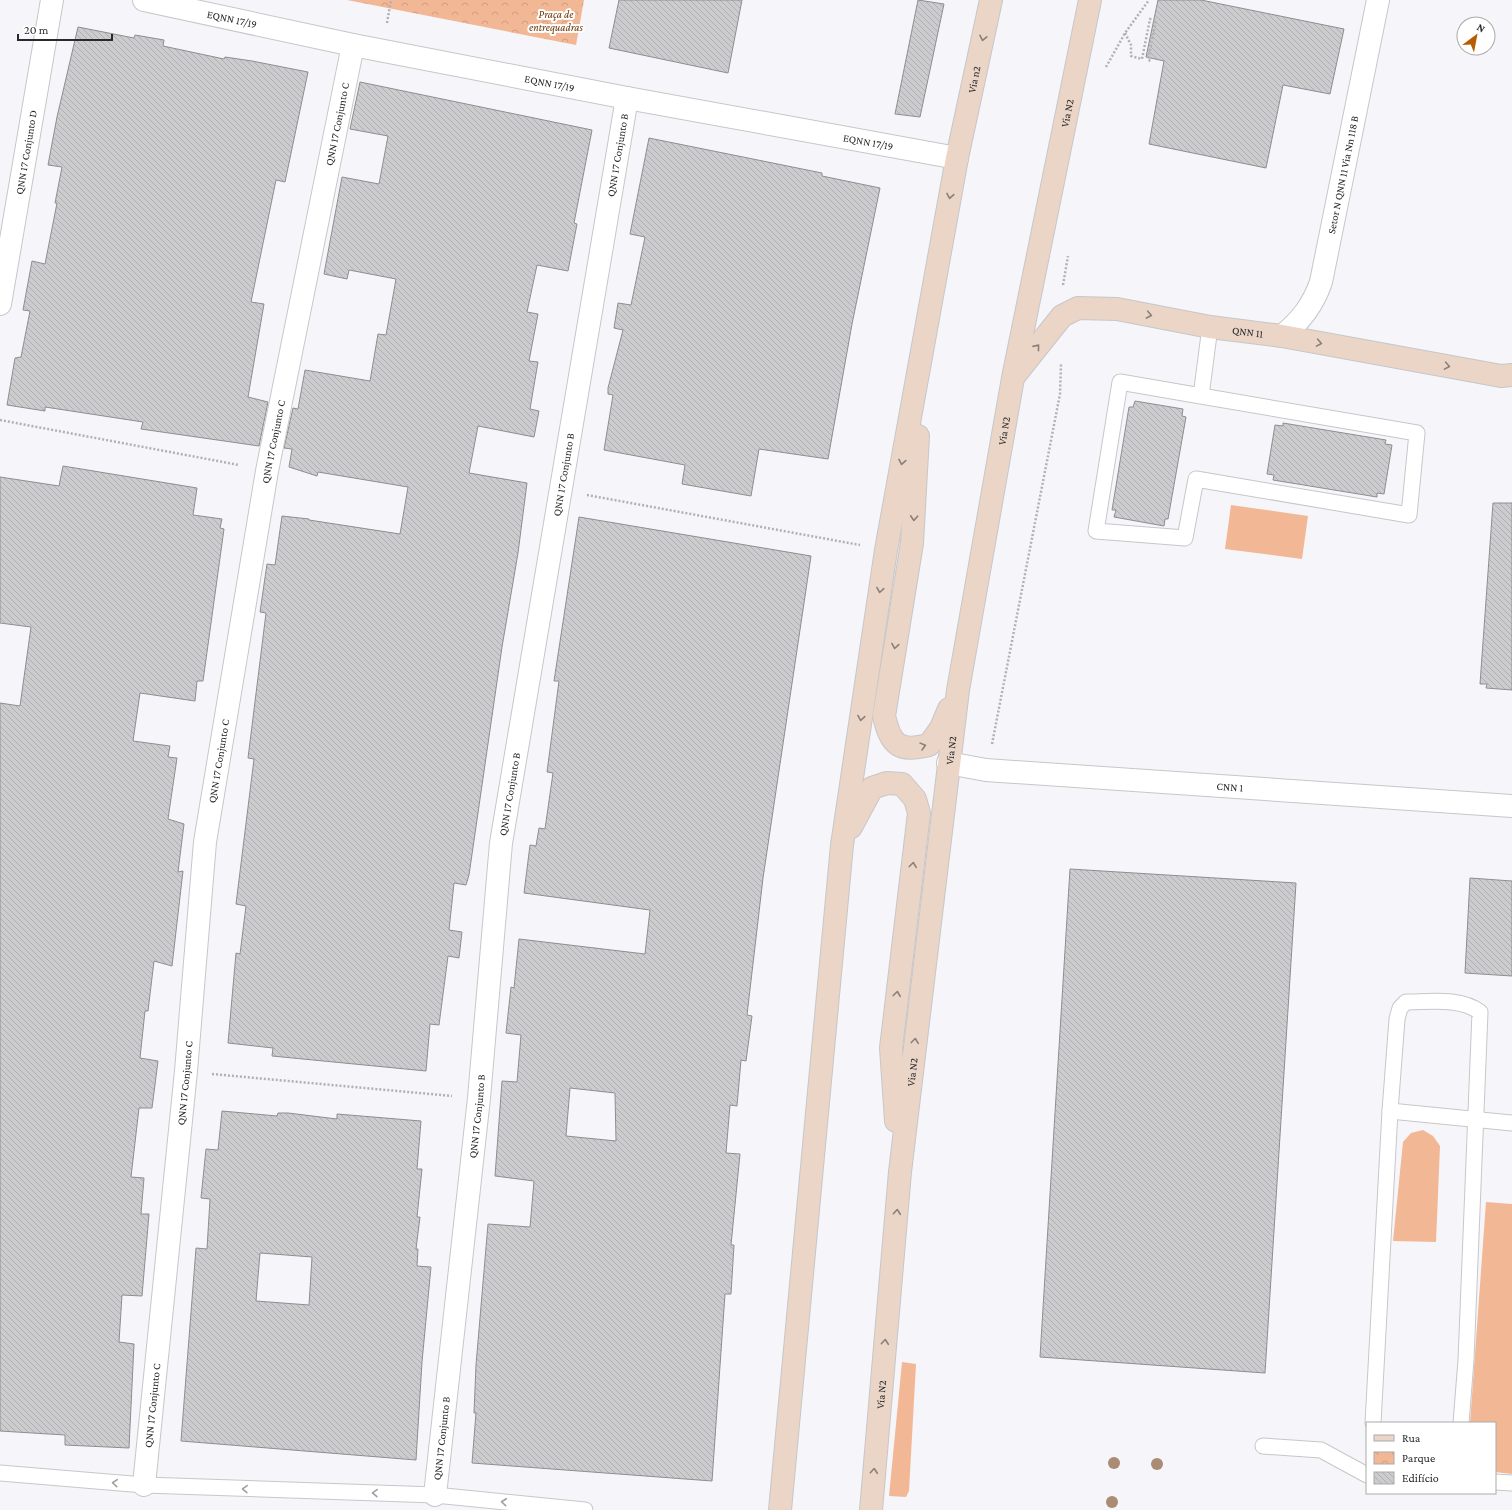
<svg xmlns="http://www.w3.org/2000/svg" width="1512" height="1510" viewBox="0 0 1512 1510" font-family="'Crimson Pro',serif">
<style>
.grass{fill:#f2b895}
.park{fill:url(#park-crowns)}
.building{fill:url(#building-back-hatch);stroke:#8e8e91;fill-rule:evenodd}
.lines{fill:none;stroke-linecap:round;stroke-linejoin:round}
.lane-casing{stroke:#c7c7ca;stroke-width:17}
.street-casing{stroke:#c7c7ca;stroke-width:24}
.secondary-casing{stroke:#c7c7ca;stroke-width:24}
.path{stroke:#b1b1b4;stroke-width:2.5;stroke-dasharray:2 2;stroke-linecap:butt}
.lane{stroke:#fff;stroke-width:15}
.street{stroke:#fff;stroke-width:22}
.secondary{stroke:#ead5c7;stroke-width:22}
.tree{fill:#aa8b73}
.oneway{stroke:#8a8079}
.oneway2{stroke:#9f9fa0}
.labels{text-anchor:middle;stroke-width:4;stroke-linejoin:round;paint-order:stroke}
.park-label{font-size:11px;font-style:italic;fill:#6b3406;stroke:#fff}
.street-label{font-size:11px;fill:#2a2a2b;stroke:#fff}
</style>
<defs>
<pattern id="park-crowns" width="20" height="18" patternUnits="userSpaceOnUse"><rect width="20" height="18" fill="#f2b895"/><path d="M2 6a3 3 0 1 1 6 0M12 15a3 3 0 1 1 6 0" fill="none" stroke="#d09e81"/></pattern>
<pattern id="building-back-hatch" width="6" height="6" patternUnits="userSpaceOnUse"><rect width="6" height="6" fill="#ccccce"/><path d="M-1 5l2 2M0 0l6 6M5-1l2 2" fill="none" stroke="#afafb1"/></pattern>
</defs>
<rect width="100%" height="100%" fill="#f6f5f9"/>
<!-- grass -->
<g class="grass">
<polygon points="1231,505 1308,516 1302,559 1225,549"/>
<polygon points="1423,1130 1433,1136 1440,1146 1436,1242 1393,1241 1403,1142 1411,1133"/>
<polygon points="1486,1202 1512,1204 1512,1474 1495,1472 1495,1423 1470,1423"/>
<polygon points="902,1362 916,1364 909,1491 906,1497 889,1496"/>
</g>
<!-- park -->
<polygon class="park" points="347,0 584,0 576,45"/>
<!-- building -->
<g class="building">
<polygon points="619,0 742,0 728,73 609,48"/>
<polygon points="918,0 944,4 920,117 895,114"/>
<polygon points="1158,0 1201,0 1344,29 1330,94 1283,85 1266,168 1149,144 1164,61 1146,57"/>
<polygon points="78,27 134,38 135,35 164,40 163,46 224,59 225,57 252,61 308,72 285,182 276,180 251,302 264,304 248,397 268,402 259,446 141,429 143,422 45,407 45,411 7,405 15,358 21,357 30,311 23,310 32,261 45,264 57,203 55,203 62,167 48,165 57,117"/>
<polygon points="360,82 592,130 574,223 577,224 568,271 537,265 527,312 538,314 529,361 538,362 530,409 539,411 534,437 478,426 469,473 527,483 518,553 502,647 469,875 466,885 454,883 449,930 462,932 459,958 448,956 439,1025 430,1024 426,1071 272,1056 273,1048 228,1043 236,953 240,954 246,906 236,904 254,759 248,758 266,613 260,612 267,564 275,565 282,516 309,519 309,520 400,534 408,487 318,472 317,476 289,467 292,449 284,448 293,408 298,409 305,370 370,381 378,334 386,335 396,279 349,270 347,279 324,274 342,177 379,184 388,136 350,129"/>
<polygon points="649,138 822,173 822,176 880,188 852,324 828,459 759,449 751,496 682,484 685,465 604,450 613,395 608,394 608,388 623,330 614,328 618,303 631,305 645,237 630,234"/>
<polygon points="1135,401 1183,409 1182,416 1186,417 1168,519 1165,519 1164,526 1114,517 1116,510 1112,510 1129,407 1133,407"/>
<polygon points="1283,423 1386,440 1385,444 1392,445 1384,494 1377,493 1377,497 1273,480 1274,475 1267,474 1275,425 1283,426"/>
<polygon points="63,466 197,488 193,515 222,519 220,528 224,529 203,681 197,681 195,701 140,693 133,741 170,746 168,757 177,758 168,819 184,824 178,872 183,871 172,966 154,961 148,1011 145,1011 140,1058 158,1061 152,1108 139,1108 131,1177 144,1178 141,1214 149,1214 142,1296 122,1295 119,1342 134,1344 129,1448 65,1445 65,1435 0,1431 0,703 20,706 31,627 0,623 0,477 59,486"/>
<polygon points="1493,503 1512,503 1512,690 1486,688 1487,684 1480,684"/>
<path d="M579 517 811 556 763 878 747 1015 752 1016 746 1061 741 1060 737 1106 730 1105 726 1153 740 1154 731 1245H734L731 1294H725L712 1481 472 1463 476 1413H474L476 1365 488 1224 530 1227 534 1181 495 1176 502 1081 517 1082 521 1035 506 1033 511 987 514 988 519 939 645 954 650 910 524 893 530 845 536 846 539 828 545 829 553 773 547 772 559 681H554ZM570 1088 615 1093 616 1141 566 1136Z"/>
<polygon points="1070,869 1296,883 1265,1373 1040,1357"/>
<polygon points="1470,878 1512,881 1512,976 1465,973"/>
<path d="M222 1111 277 1116 278 1113H288L337 1119V1114L421 1121 417 1169H422L417 1217H420L416 1249H418L417 1266 431 1267 422 1362 416 1460 181 1441 196 1248 207 1249 210 1199 201 1198 206 1149 218 1150ZM260 1253 312 1257 309 1305 256 1301Z"/>
</g>
<g class="lines">
<defs>
<g id="lane">
<polyline points="1201,396 1417,433 1409,515 1196,479 1185,538 1096,531 1120,382 1201,396 1210,327"/>
<polyline points="1390,1111 1512,1123"/>
<path d="M1373 1423 1390 1111 1397 1019 1400 1008 1406 1002C1429 1002 1460 997 1480 1012L1466 1360 1461 1423"/>
<polyline points="1263,1446 1321,1450 1367,1475"/>
<polyline points="0,1473 144,1485 435,1495 585,1510"/>
<polyline points="1495,1482 1512,1483"/>
</g>
<g id="street">
<path id="s1" d="M144 0 353 45 627 98 957 158"/>
<path id="s2" d="M0 304 52 0"/>
<path id="s3" d="M1282 336C1301 321 1313 305 1321 282L1378 0"/>
<path id="s4" d="M948 763 986 770 1512 806"/>
<path id="s5" d="M144 1485 186 1071 205 842 267 471 353 45"/>
<path id="s6" d="M435 1495 479 1098 501 843 627 98"/>
</g>
<g id="secondary">
<path id="s7" d="M1015 375 1062 316 1078 308 1117 309 1210 327 1282 336 1501 376 1512 375"/>
<path d="M918 436 912 543 884 716C891 746 899 752 929 745L941 728 949 709"/>
<polyline points="851,827 872,788 887,783 902,784 915,799 919,813 891,1048 896,1121"/>
<path id="s8" d="M780 1510 842 845 886 550 957 158 991 0"/>
<path id="s9" d="M871 1510 900 1172 958 690 1013 378 1090 0"/>
</g>
</defs>
<!-- lane casing -->
<use href="#lane" class="lane-casing"/>
<!-- street casing -->
<use href="#street" class="street-casing"/>
<!-- secondary casing -->
<use href="#secondary" class="secondary-casing"/>
<!-- path -->
<g class="path">
<polyline points="387,23 391,0"/>
<polyline points="1125,33 1131,45 1131,56 1142,59 1150,19 1156,20 1148,60 1151,61"/>
<polyline points="1106,67 1125,33 1149,0"/>
<polyline points="1063,285 1068,256"/>
<polyline points="0,420 239,465"/>
<polyline points="587,495 860,545"/>
<polyline points="992,744 1060,394 1061,364"/>
<polyline points="212,1074 452,1096"/>
</g>
<!-- lane -->
<use href="#lane" class="lane"/>
<!-- street -->
<use href="#street" class="street"/>
<!-- secondary -->
<use href="#secondary" class="secondary"/>
</g>
<!-- trees -->
<g class="tree">
<circle cx="1114" cy="1463" r="6"/>
<circle cx="1157" cy="1464" r="6"/>
<circle cx="1112" cy="1502" r="6"/>
</g>
<!-- one-way arrows -->
<defs><path id="oneway-chevron" d="M-2-3.5L2.5 0L-2 3.5" fill="none" stroke-width="1.6" stroke-linecap="round" stroke-linejoin="round"/></defs>
<g class="oneway">
<use href="#oneway-chevron" transform="translate(983 38) rotate(102)"/>
<use href="#oneway-chevron" transform="translate(950 196) rotate(100)"/>
<use href="#oneway-chevron" transform="translate(1149 315) rotate(11)"/>
<use href="#oneway-chevron" transform="translate(1319 343) rotate(10)"/>
<use href="#oneway-chevron" transform="translate(1037 347) rotate(-51)"/>
<use href="#oneway-chevron" transform="translate(1447 366) rotate(10)"/>
<use href="#oneway-chevron" transform="translate(902 462) rotate(100)"/>
<use href="#oneway-chevron" transform="translate(914 518) rotate(93)"/>
<use href="#oneway-chevron" transform="translate(880 590) rotate(99)"/>
<use href="#oneway-chevron" transform="translate(895 646) rotate(99)"/>
<use href="#oneway-chevron" transform="translate(861 718) rotate(99)"/>
<use href="#oneway-chevron" transform="translate(923 746) rotate(-15)"/>
<use href="#oneway-chevron" transform="translate(913 865) rotate(-83)"/>
<use href="#oneway-chevron" transform="translate(897 994) rotate(-83)"/>
<use href="#oneway-chevron" transform="translate(915 1041) rotate(-83)"/>
<use href="#oneway-chevron" transform="translate(897 1212) rotate(-85)"/>
<use href="#oneway-chevron" transform="translate(885 1342) rotate(-85)"/>
<use href="#oneway-chevron" transform="translate(874 1471) rotate(-85)"/>
</g>
<g class="oneway2">
<use href="#oneway-chevron" transform="translate(115 1483) rotate(-175)"/>
<use href="#oneway-chevron" transform="translate(245 1489) rotate(-178)"/>
<use href="#oneway-chevron" transform="translate(375 1493) rotate(-178)"/>
<use href="#oneway-chevron" transform="translate(504 1502) rotate(-174)"/>
</g>
<g class="labels">
<!-- park labels -->
<g class="park-label">
<text x="556" y="18">Praça de<tspan x="556" dy="13">entrequadras</tspan></text>
</g>
<!-- street labels -->
<g class="street-label">
<text dy="4" stroke="none"><textPath href="#s1" startOffset="90">EQNN 17/19</textPath></text>
<text dy="4" stroke="none"><textPath href="#s8" startOffset="1445">Via n2</textPath></text>
<text dy="4" stroke="none"><textPath href="#s1" startOffset="414">EQNN 17/19</textPath></text>
<text dy="4" stroke="none"><textPath href="#s9" startOffset="1412">Via N2</textPath></text>
<text dy="4" stroke="none"><textPath href="#s5" startOffset="1376">QNN 17 Conjunto C</textPath></text>
<text dy="4" stroke="none"><textPath href="#s1" startOffset="738">EQNN 17/19</textPath></text>
<text dy="4" stroke="none"><textPath href="#s2" startOffset="154">QNN 17 Conjunto D</textPath></text>
<text dy="4" stroke="none"><textPath href="#s6" startOffset="1353">QNN 17 Conjunto B</textPath></text>
<text dy="4" stroke="none"><textPath href="#s3" startOffset="177">Setor N QNN 11 Via Nn 118 B</textPath></text>
<text dy="4" stroke="none"><textPath href="#s7" startOffset="265">QNN 11</textPath></text>
<text dy="4" stroke="none"><textPath href="#s9" startOffset="1088">Via N2</textPath></text>
<text dy="4" stroke="none"><textPath href="#s5" startOffset="1052">QNN 17 Conjunto C</textPath></text>
<text dy="4" stroke="none"><textPath href="#s6" startOffset="1029">QNN 17 Conjunto B</textPath></text>
<text dy="4" stroke="none"><textPath href="#s9" startOffset="764">Via N2</textPath></text>
<text dy="4" stroke="none"><textPath href="#s5" startOffset="728">QNN 17 Conjunto C</textPath></text>
<text dy="4" stroke="none"><textPath href="#s4" startOffset="283">CNN 1</textPath></text>
<text dy="4" stroke="none"><textPath href="#s6" startOffset="705">QNN 17 Conjunto B</textPath></text>
<text dy="4" stroke="none"><textPath href="#s9" startOffset="440">Via N2</textPath></text>
<text dy="4" stroke="none"><textPath href="#s5" startOffset="404">QNN 17 Conjunto C</textPath></text>
<text dy="4" stroke="none"><textPath href="#s6" startOffset="381">QNN 17 Conjunto B</textPath></text>
<text dy="4" stroke="none"><textPath href="#s9" startOffset="116">Via N2</textPath></text>
<text dy="4" stroke="none"><textPath href="#s5" startOffset="80">QNN 17 Conjunto C</textPath></text>
<text dy="4" stroke="none"><textPath href="#s6" startOffset="57">QNN 17 Conjunto B</textPath></text>
</g>
</g>
<!-- legend -->
<rect x="1366" y="1422" width="130" height="72" fill="#ffffff" stroke="#aaaaaa"/>
<rect x="1374" y="1435" width="20" height="6" fill="#ead5c7" stroke="#aaaaaa"/>
<text x="1402" y="1442" font-size="12" fill="#2a2a2b">Rua</text>
<rect x="1374" y="1452" width="20" height="12" fill="url(#park-crowns)" stroke="#aaaaaa"/>
<text x="1402" y="1462" font-size="12" fill="#2a2a2b">Parque</text>
<rect x="1374" y="1472" width="20" height="12" fill="url(#building-back-hatch)" stroke="#aaaaaa"/>
<text x="1402" y="1482" font-size="12" fill="#2a2a2b">Edifício</text>
<!-- north arrow -->
<g transform="translate(1476 36) rotate(32)"><circle r="19" fill="#ffffff" stroke="#aaaaaa"/>
<path d="M0-3L7 15L0 10L-7 15Z" fill="#b75b04"/>
<text y="-6" font-size="11" font-weight="bold" text-anchor="middle" fill="#2a2a2b">N</text>
</g>
<!-- scale -->
<path d="M18 34v6h94v-6" fill="none" stroke="#2a2a2b" stroke-width="2"/>
<text x="24" y="34" font-size="12" fill="#2a2a2b" stroke="#ffffff" stroke-width="3" paint-order="stroke">20 m</text>
</svg>
